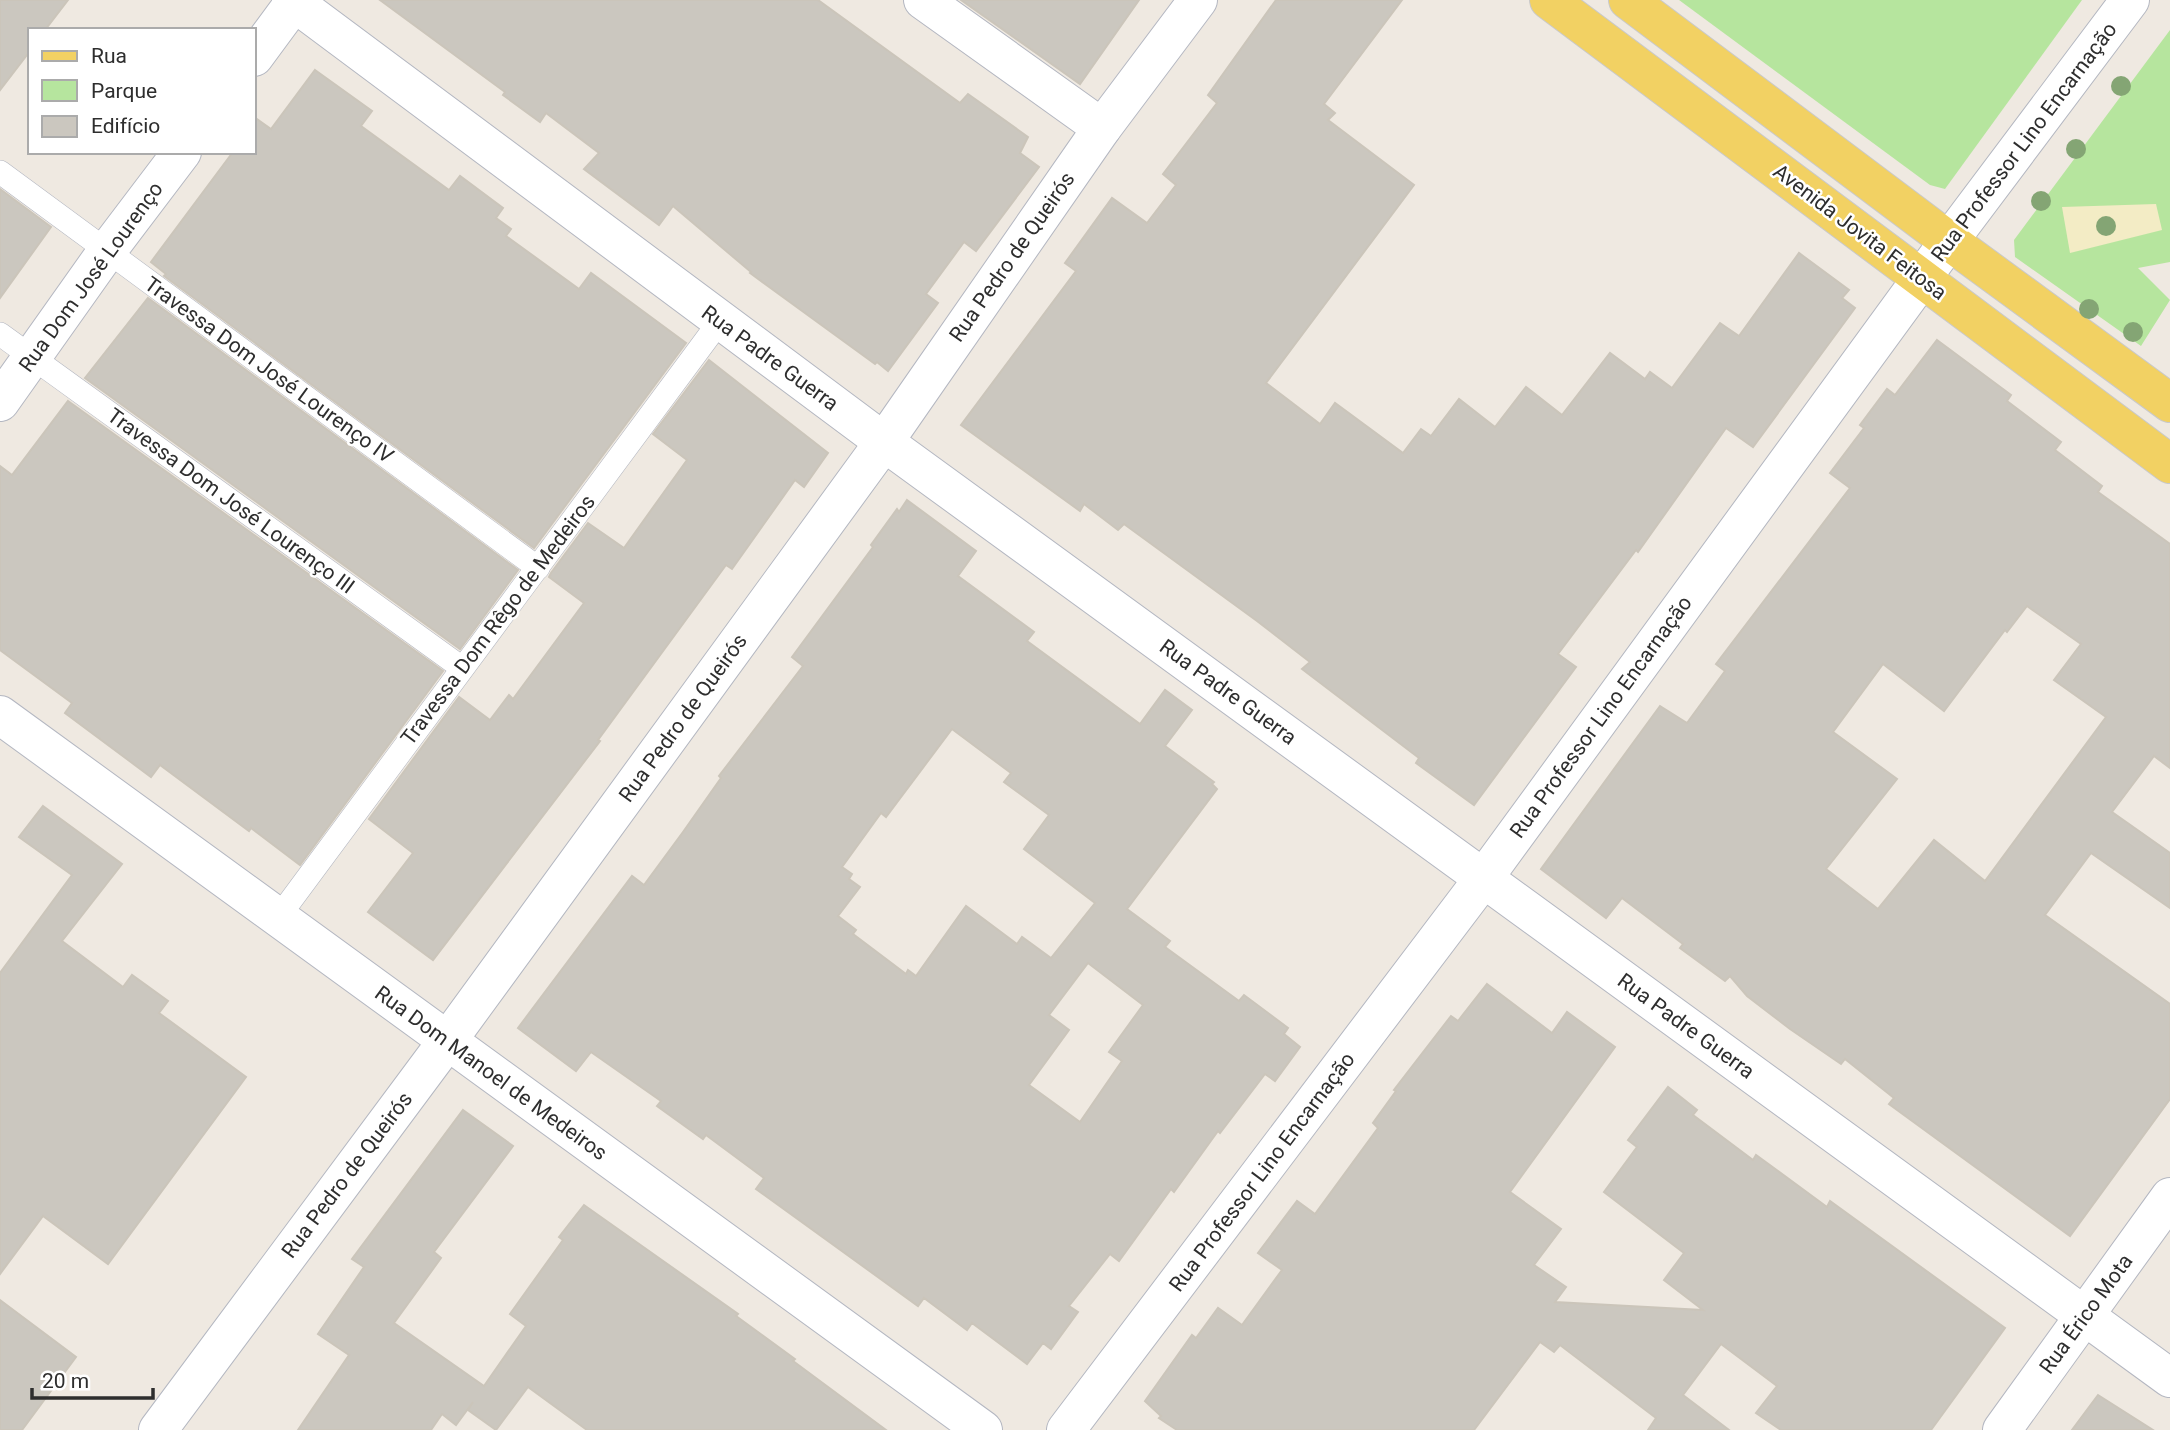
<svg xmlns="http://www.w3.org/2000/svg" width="2170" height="1430" viewBox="0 0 2170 1430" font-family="Roboto,sans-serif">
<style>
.green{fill:#b6e59e}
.sand{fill:#f3ecc5}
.building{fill:#cbc7bf;stroke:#cbc5ba;stroke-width:2;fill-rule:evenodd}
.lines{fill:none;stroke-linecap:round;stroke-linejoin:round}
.service-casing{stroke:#b4b7c1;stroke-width:24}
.minor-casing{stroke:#b4b7c1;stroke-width:40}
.tertiary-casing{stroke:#b4b7c1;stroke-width:40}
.primary-casing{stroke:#c9c9c9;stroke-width:40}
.service{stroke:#fff;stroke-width:23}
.minor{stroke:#fff;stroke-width:38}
.tertiary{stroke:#fff;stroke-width:38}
.primary{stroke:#f2d163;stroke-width:38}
.tree{fill:#84a574}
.labels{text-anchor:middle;stroke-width:5;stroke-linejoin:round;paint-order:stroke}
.street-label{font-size:21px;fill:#2e2e2e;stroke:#fff}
</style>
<rect width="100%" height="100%" fill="#efe9e1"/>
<!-- green -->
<g class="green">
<polygon points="1679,0 2082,0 1945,189 1930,185"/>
<polygon points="2170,30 2170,262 2138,268 2170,300 2141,346 2015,257 2014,240"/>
</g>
<!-- sand -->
<polygon class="sand" points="2156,204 2162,230 2070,253 2062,207"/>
<!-- building -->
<g class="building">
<polygon points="0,0 68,0 45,30 30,30 30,51 0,90"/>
<polygon points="380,0 818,0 960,103 968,94 1028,137 1020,153 1039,167 976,251 964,242 926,294 938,303 888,371 877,362 875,364 750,273 751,272 673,206 659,225 584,169 599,153 546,113 540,122 503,95 505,92"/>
<polygon points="961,0 1139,0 1080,84"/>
<polygon points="1276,0 1402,0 1324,104 1335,113 1328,120 1414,185 1266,383 1320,424 1335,403 1403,453 1421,429 1431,436 1459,399 1495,427 1526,387 1562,415 1610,353 1645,379 1650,372 1672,388 1720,323 1739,336 1799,253 1849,290 1842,298 1855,308 1753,447 1726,428 1638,552 1636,550 1558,654 1576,667 1474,805 1416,763 1419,758 1302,669 1310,662 1257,621 1124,524 1118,530 1084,504 1080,511 961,425 1076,271 1065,263 1112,198 1147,223 1176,185 1163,174 1217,103 1208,95"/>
<polygon points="315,70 372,111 361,126 449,190 460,176 503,208 496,218 511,229 506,236 579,289 591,273 686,343 534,548 164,276 166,274 151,262 233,152 254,152 254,117 271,129"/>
<polygon points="0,189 51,227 0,298"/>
<polygon points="148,298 518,570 460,649 85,378"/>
<path d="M1937 340 2011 395 2007 401 2061 442 2055 450 2102 486 2098 492 2170 544V768L2154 756 2112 812 2170 853V908L2091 853 2045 915 2170 1004V1099L2070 1236 1889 1104 1894 1098 1845 1059 1841 1064 1790 1029 1747 996 1730 976 1725 981 1680 948 1683 944 1622 898 1606 918 1541 869 1660 706 1687 723 1725 671 1716 664 1850 488 1830 473 1864 428 1860 425 1887 389 1895 395ZM2027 606 2081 644 2054 680 2106 717 1985 881 1934 840 1878 909 1826 869 1897 779 1833 732 1883 664 1944 711 2005 630 2007 632Z"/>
<polygon points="709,360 828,453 804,487 795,480 732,569 726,565 598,740 600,741 433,960 368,912 413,853 369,819 459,697 490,720 509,695 513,699 584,603 549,577 551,573 588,523 624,548 687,460 653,434"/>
<polygon points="68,401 443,671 300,865 251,828 249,831 160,765 151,777 65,713 72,703 0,650 0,466 12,475"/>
<path d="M907 500 976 551 958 576 1034 632 1027 641 1140 724 1165 690 1192 710 1165 746 1214 782 1212 784 1217 789 1127 909 1170 941 1165 947 1239 1001 1244 995 1288 1028 1284 1034 1300 1047 1275 1081 1265 1074 1220 1133 1218 1131 1174 1192 1171 1189 1119 1261 1110 1254 1069 1306 1078 1312 1051 1349 1043 1343 1027 1364 972 1323 967 1330 924 1298 918 1306 756 1189 764 1178 706 1135 703 1139 657 1106 661 1101 591 1052 576 1071 518 1028 632 876 644 885 683 832 721 778 719 776 803 666 792 657 873 547 871 545 897 509 899 512ZM952 729 1011 773 1004 782 1049 815 1024 849 1095 903 1051 958 1022 937 1017 944 966 906 916 976 908 970 906 974 853 934 856 930 838 916 860 887 849 879 852 874 842 867 881 813 886 817ZM1088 963 1143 1005 1109 1052 1122 1061 1080 1122 1029 1085 1069 1030 1049 1015Z"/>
<polygon points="43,806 122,864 62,941 123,987 132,975 168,1001 159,1013 246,1077 108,1264 43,1216 0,1274 0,973 72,875 19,837"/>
<polygon points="1487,984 1552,1033 1567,1012 1615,1047 1510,1192 1561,1229 1534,1265 1566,1287 1555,1302 1703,1310 1664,1280 1684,1253 1604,1192 1637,1147 1628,1140 1668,1087 1697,1110 1693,1115 1753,1160 1756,1155 1827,1207 1830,1201 2005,1328 1931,1430 1781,1430 1756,1413 1777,1386 1721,1344 1683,1395 1729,1430 1648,1430 1656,1418 1560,1345 1554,1352 1540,1342 1474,1430 1177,1430 1159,1418 1161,1416 1145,1401 1192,1335 1196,1338 1218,1308 1242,1325 1282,1270 1258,1253 1297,1201 1315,1214 1378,1128 1373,1123 1396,1091 1394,1090 1451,1016 1458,1021"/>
<polygon points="463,1110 513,1146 434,1252 441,1258 394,1323 484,1386 526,1326 510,1314 563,1240 559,1237 584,1205 738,1314 736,1316 795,1359 793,1361 886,1430 587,1430 528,1387 496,1430 468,1410 473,1402 456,1425 442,1414 431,1430 298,1430 349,1355 318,1334 364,1267 352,1259"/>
<polygon points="0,1300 76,1357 22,1430 0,1430"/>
<polygon points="2098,1395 2153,1430 2072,1430"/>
</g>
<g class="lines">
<defs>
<g id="service">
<polyline points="0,172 538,568"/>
<polyline points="0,334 462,668"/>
<polyline points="277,919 720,321"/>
</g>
<g id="minor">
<polyline points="291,0 884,442 2170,1378"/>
<polyline points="923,0 1102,128"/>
<polyline points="254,57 296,0"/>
<polyline points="0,402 107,251 182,152"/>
<polyline points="0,715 983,1430"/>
<polyline points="158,1430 448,1040 884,442 1102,128 1198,0"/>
</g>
<g id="tertiary">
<polyline points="1066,1430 1483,879 1949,241 2130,0"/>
<polyline points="2002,1430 2170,1197"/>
</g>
<g id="primary">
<polyline points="1549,0 2170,464"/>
<polyline points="1628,0 1949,241 2170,403"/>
</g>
</defs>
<!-- service casing -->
<use href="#service" class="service-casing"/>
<!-- minor casing -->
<use href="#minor" class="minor-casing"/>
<!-- tertiary casing -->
<use href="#tertiary" class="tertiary-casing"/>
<!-- primary casing -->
<use href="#primary" class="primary-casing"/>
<!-- service -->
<use href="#service" class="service"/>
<!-- minor -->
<use href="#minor" class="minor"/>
<!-- tertiary -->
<use href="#tertiary" class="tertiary"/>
<!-- primary -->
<use href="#primary" class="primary"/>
</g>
<!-- trees -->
<g class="tree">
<circle cx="2121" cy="86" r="10"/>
<circle cx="2076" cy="149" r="10"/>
<circle cx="2041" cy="201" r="10"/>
<circle cx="2106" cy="226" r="10"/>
<circle cx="2089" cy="309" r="10"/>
<circle cx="2133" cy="332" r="10"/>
</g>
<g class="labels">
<!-- street labels -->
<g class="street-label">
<text transform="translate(2024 142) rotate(-53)" y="7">Rua Professor Lino Encarnação</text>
<text transform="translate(1860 232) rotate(37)" y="7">Avenida Jovita Feitosa</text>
<text transform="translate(1012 257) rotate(-55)" y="7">Rua Pedro de Queirós</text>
<text transform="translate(91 277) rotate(-54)" y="7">Rua Dom José Lourenço</text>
<text transform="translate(770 358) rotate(36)" y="7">Rua Padre Guerra</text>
<text transform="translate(269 370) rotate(36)" y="7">Travessa Dom José Lourenço IV</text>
<text transform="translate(231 501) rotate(36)" y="7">Travessa Dom José Lourenço III</text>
<text transform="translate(498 620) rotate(-53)" y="7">Travessa Dom Rêgo de Medeiros</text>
<text transform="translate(1228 692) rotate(36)" y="7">Rua Padre Guerra</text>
<text transform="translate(1601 717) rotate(-54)" y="7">Rua Professor Lino Encarnação</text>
<text transform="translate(683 718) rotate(-54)" y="7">Rua Pedro de Queirós</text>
<text transform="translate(1686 1026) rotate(36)" y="7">Rua Padre Guerra</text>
<text transform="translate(491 1073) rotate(36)" y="7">Rua Dom Manoel de Medeiros</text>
<text transform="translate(1262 1172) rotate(-53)" y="7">Rua Professor Lino Encarnação</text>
<text transform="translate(347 1175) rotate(-53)" y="7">Rua Pedro de Queirós</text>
<text transform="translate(2086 1314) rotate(-54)" y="7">Rua Érico Mota</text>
</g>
</g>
<!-- legend -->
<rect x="28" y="28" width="228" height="126" fill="#ffffff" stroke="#ababab" stroke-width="2"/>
<rect x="42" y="51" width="35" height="10" fill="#f2d163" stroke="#ababab" stroke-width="2"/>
<text x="91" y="63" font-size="21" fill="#2e2e2e">Rua</text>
<rect x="42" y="80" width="35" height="21" fill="#b6e59e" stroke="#ababab" stroke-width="2"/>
<text x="91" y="98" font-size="21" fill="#2e2e2e">Parque</text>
<rect x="42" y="116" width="35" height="21" fill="#cbc7bf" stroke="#ababab" stroke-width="2"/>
<text x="91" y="133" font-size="21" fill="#2e2e2e">Edifício</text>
<!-- scale -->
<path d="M32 1388v10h121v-10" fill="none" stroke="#2e2e2e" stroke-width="3.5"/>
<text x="42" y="1388" font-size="21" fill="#2e2e2e" stroke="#ffffff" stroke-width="5" paint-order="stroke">20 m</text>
</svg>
